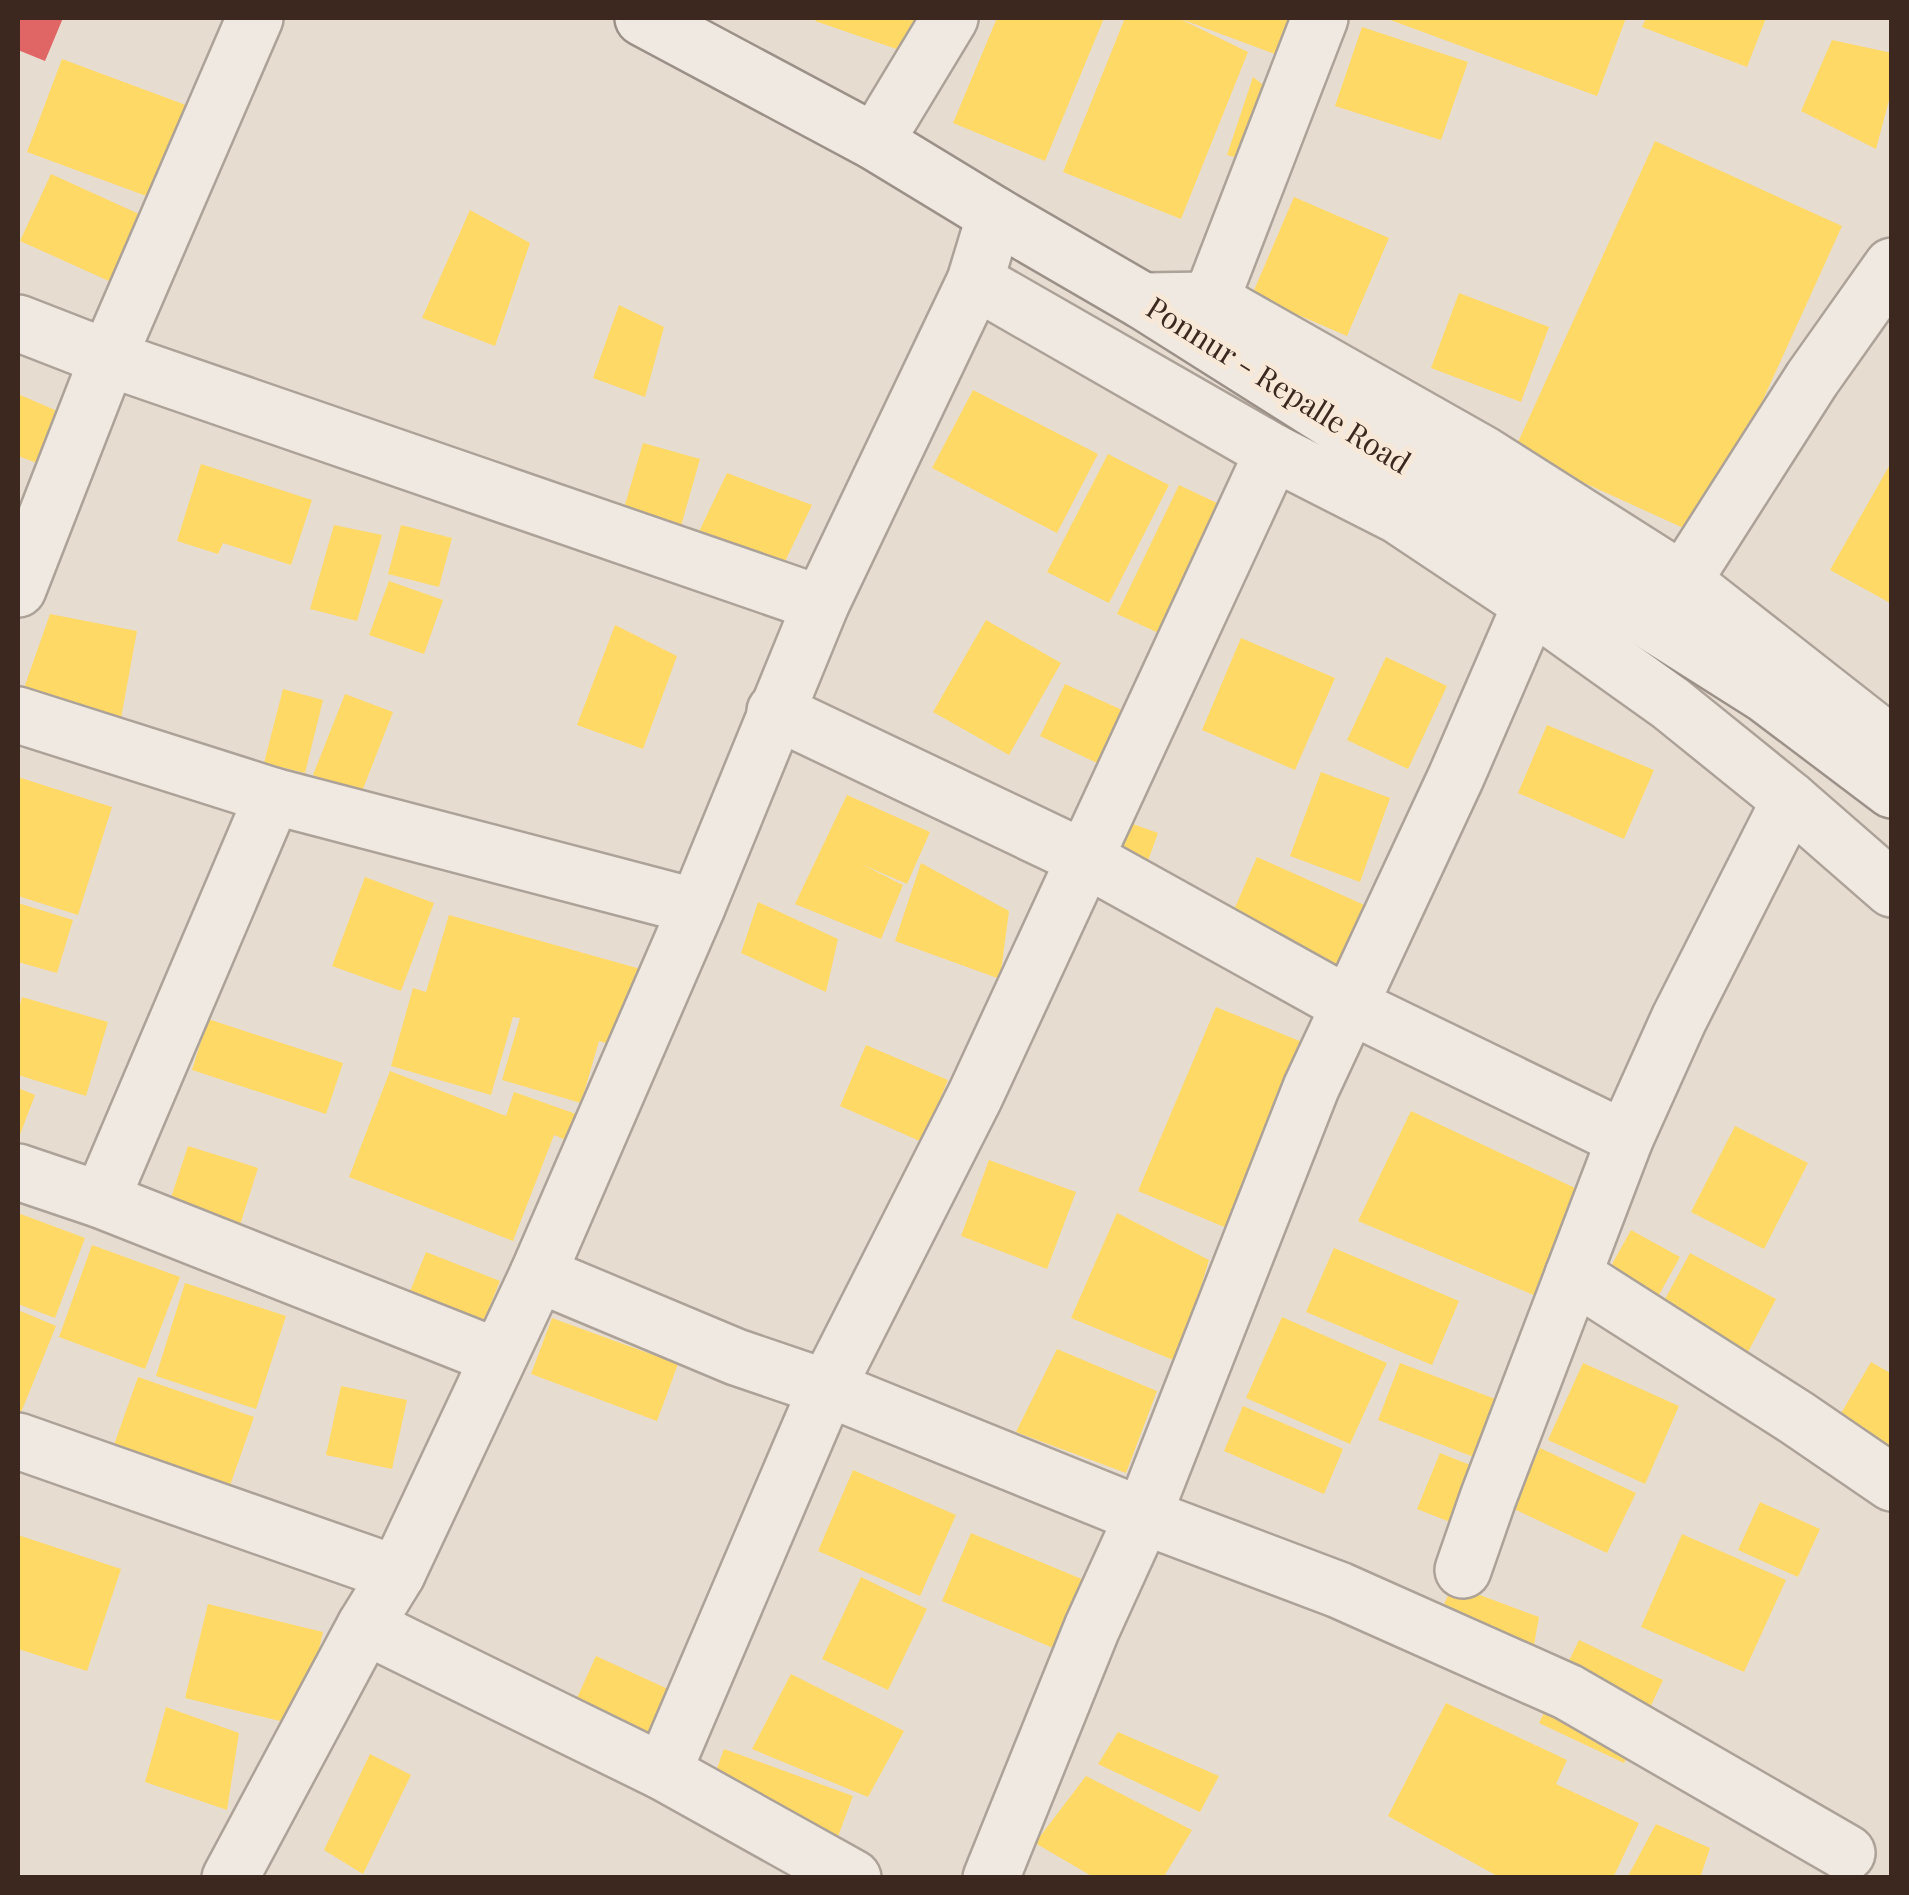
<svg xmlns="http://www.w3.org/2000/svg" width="1909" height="1895" viewBox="0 0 1909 1895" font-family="'Playfair Display',serif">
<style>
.homes{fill:#ffd966}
.shops{fill:#e06666}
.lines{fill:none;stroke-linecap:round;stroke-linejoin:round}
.minor-casing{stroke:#ada298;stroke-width:60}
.secondary-casing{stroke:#9c9188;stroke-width:60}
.minor{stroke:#efe9e2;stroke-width:55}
.secondary{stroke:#efe9e2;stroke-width:55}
.labels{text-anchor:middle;stroke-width:10;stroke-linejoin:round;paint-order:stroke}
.street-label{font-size:30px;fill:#3c281f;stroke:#f7e8d7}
</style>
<rect width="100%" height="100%" fill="#e7dcd0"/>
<!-- homes -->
<g class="homes">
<polygon points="818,18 927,18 914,55 815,21"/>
<polygon points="997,18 1104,18 1045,161 953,123"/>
<polygon points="1125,18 1297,18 1283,57 1178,18 1248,52 1181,219 1063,172"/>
<polygon points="1385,18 1626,18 1597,96"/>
<polygon points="1646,18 1766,18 1747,67 1642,27"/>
<polygon points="1362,27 1468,62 1441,140 1335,106"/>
<polygon points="1832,40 1892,53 1892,89 1876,149 1801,111"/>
<polygon points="62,59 202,111 168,204 27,152"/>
<polygon points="1253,77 1271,91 1248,161 1227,155"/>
<polygon points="1655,141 1842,226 1701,536 1514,451"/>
<polygon points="51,174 150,219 120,286 20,241"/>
<polygon points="1294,197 1389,238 1347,336 1252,295"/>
<polygon points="470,210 530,243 495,346 422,318"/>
<polygon points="1459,293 1549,327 1521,402 1431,368"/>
<polygon points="619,305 664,327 645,397 593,378"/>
<polygon points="973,390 1098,454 1057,533 932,468"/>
<polygon points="18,394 55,410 45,466 18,456"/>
<polygon points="643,443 700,459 668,572 610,556"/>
<polygon points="1108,454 1169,485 1109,603 1047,572"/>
<polygon points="1892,461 1892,604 1830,570"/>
<polygon points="201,464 312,500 291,565 223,543 218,554 177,541"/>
<polygon points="727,473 812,505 780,572 694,542"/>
<polygon points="1179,485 1234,511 1174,640 1117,614"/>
<polygon points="334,525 382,535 357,621 310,609"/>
<polygon points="401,525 452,538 439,587 388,574"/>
<polygon points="389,581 443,600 424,654 369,635"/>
<polygon points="50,614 137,631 119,729 24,688"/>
<polygon points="986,620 1061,663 1009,755 933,712"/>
<polygon points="615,625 677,656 643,749 577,725"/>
<polygon points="1241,638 1335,678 1295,770 1202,730"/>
<polygon points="1386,657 1447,686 1408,769 1347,740"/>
<polygon points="1065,684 1122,710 1097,763 1040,736"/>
<polygon points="283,689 323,700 305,773 264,763"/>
<polygon points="345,694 393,712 361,794 313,775"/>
<polygon points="1547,725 1654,770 1624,839 1518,793"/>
<polygon points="1321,772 1390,798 1360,882 1290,856"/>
<polygon points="18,777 112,807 78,915 18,896"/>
<polygon points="847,795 930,832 907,884 861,864 903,885 881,939 795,904"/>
<polygon points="1119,819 1158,833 1145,869 1106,855"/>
<polygon points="1257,857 1371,908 1340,978 1226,928"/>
<polygon points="921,863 1009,911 1000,979 895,941"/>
<polygon points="365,877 434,903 401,991 332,966"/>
<polygon points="758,902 838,939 826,992 741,953"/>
<polygon points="18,903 73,920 57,973 18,962"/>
<polygon points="449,915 644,970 622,1048 599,1041 581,1103 502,1080 520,1018 513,1017 491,1095 391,1066 413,988 426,992"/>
<polygon points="22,997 108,1022 86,1096 18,1075 18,1012"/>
<polygon points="1216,1007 1307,1044 1229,1229 1138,1191"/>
<polygon points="208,1019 343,1063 326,1114 192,1070"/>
<polygon points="866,1045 948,1080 922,1142 840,1106"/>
<polygon points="390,1071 506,1116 514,1092 576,1114 566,1140 554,1135 513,1241 349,1177"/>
<polygon points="18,1088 35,1095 18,1140"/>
<polygon points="1411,1111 1575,1188 1536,1296 1358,1221"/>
<polygon points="1735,1126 1808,1163 1764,1249 1691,1212"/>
<polygon points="188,1146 258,1168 235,1241 164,1219"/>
<polygon points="989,1160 1076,1192 1047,1269 961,1236"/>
<polygon points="18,1213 85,1238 55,1318 18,1304"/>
<polygon points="1117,1213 1209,1260 1178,1362 1071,1318"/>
<polygon points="1631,1230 1680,1257 1649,1313 1600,1286"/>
<polygon points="92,1245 180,1277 145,1369 59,1337"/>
<polygon points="1334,1248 1459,1301 1432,1365 1306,1312"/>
<polygon points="426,1252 500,1281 480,1330 406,1301"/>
<polygon points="1690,1253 1776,1299 1739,1369 1652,1323"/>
<polygon points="185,1283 286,1316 256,1409 156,1376"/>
<polygon points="18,1310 56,1326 18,1420"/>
<polygon points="1282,1317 1387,1363 1350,1444 1246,1398"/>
<polygon points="552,1318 678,1364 657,1421 531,1374"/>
<polygon points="1057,1349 1157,1391 1126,1473 1016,1432"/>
<polygon points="1871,1362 1892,1374 1892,1457 1829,1434"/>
<polygon points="1400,1363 1506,1403 1484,1461 1378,1420"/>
<polygon points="1583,1363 1679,1406 1645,1484 1548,1440"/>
<polygon points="138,1377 254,1417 225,1500 109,1459"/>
<polygon points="341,1386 407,1400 392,1469 326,1455"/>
<polygon points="1243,1406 1343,1449 1324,1494 1224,1451"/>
<polygon points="1540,1448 1636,1493 1607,1553 1512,1508"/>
<polygon points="1440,1453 1483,1470 1460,1526 1417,1509"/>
<polygon points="853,1470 956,1515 920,1596 818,1551"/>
<polygon points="1760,1502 1820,1529 1798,1577 1738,1550"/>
<polygon points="971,1533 1089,1582 1060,1651 942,1601"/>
<polygon points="1682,1534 1786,1580 1744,1672 1641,1627"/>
<polygon points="18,1535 121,1569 87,1671 18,1649"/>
<polygon points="861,1577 927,1609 888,1690 822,1659"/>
<polygon points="1453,1585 1539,1617 1531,1662 1437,1619"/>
<polygon points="208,1604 323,1632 301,1726 185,1698"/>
<polygon points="1579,1640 1663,1680 1624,1763 1539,1723"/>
<polygon points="596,1656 681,1695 652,1759 567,1720"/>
<polygon points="791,1674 904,1731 868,1797 752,1749"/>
<polygon points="1446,1703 1567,1760 1556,1784 1639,1823 1613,1878 1501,1878 1388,1816"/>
<polygon points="166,1707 239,1733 227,1810 145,1782"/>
<polygon points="1118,1732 1219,1776 1200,1812 1098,1764"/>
<polygon points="724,1749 853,1796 836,1842 707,1796"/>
<polygon points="370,1754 411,1775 363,1874 324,1850"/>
<polygon points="1086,1776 1192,1830 1163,1878 1095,1878 1035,1843"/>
<polygon points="1656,1824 1710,1848 1700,1878 1627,1878"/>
</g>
<!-- shops -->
<polygon class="shops" points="18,18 63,18 45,61 18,50"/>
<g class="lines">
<defs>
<g id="minor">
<polyline points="875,142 950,18"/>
<polyline points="975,281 1273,452 1399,516 1531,604 1670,703 1790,800 1892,889"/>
<polyline points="1211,300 1320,18"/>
<polyline points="1143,301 1211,300 1483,454 1683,581 1892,745"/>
<polyline points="18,323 108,358 821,604"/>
<polyline points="1683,581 1812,379 1892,266"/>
<polyline points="18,589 108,358 255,18"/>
<polyline points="775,711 1086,859 1349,1005 1625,1139"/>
<polyline points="18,715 273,796 697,907"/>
<polyline points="18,1172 101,1200 498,1357"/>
<polyline points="101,1200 273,796"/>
<polyline points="538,1274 736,1357 827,1388 1143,1516 1339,1590 1568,1692 1847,1853"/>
<polyline points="1573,1275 1797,1418 1892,1483"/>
<polyline points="18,1441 397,1574"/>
<polyline points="1463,1570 1488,1498 1625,1139 1679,1019 1790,800"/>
<polyline points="365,1626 663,1772 853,1878"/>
<polyline points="663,1772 827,1388 975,1096 1273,452"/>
<polyline points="230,1878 365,1626 397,1574 538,1274 697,907 821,604 975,281 995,215"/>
<polyline points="991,1878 1092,1628 1143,1516 1311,1088 1456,777 1531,604"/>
</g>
<polyline id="secondary" points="643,18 875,142 995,215 1143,301 1766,695 1892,790"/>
</defs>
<!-- minor casing -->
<use href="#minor" class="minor-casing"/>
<!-- secondary casing -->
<use href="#secondary" class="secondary-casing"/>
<!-- minor -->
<use href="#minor" class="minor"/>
<!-- secondary -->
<use href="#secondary" class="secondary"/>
</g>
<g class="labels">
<!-- street labels -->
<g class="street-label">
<text transform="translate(1278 386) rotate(32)" y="10">Ponnur - Repalle Road</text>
</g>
</g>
<!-- border -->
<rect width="1909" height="1895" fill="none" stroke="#3c281f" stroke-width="40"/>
</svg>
